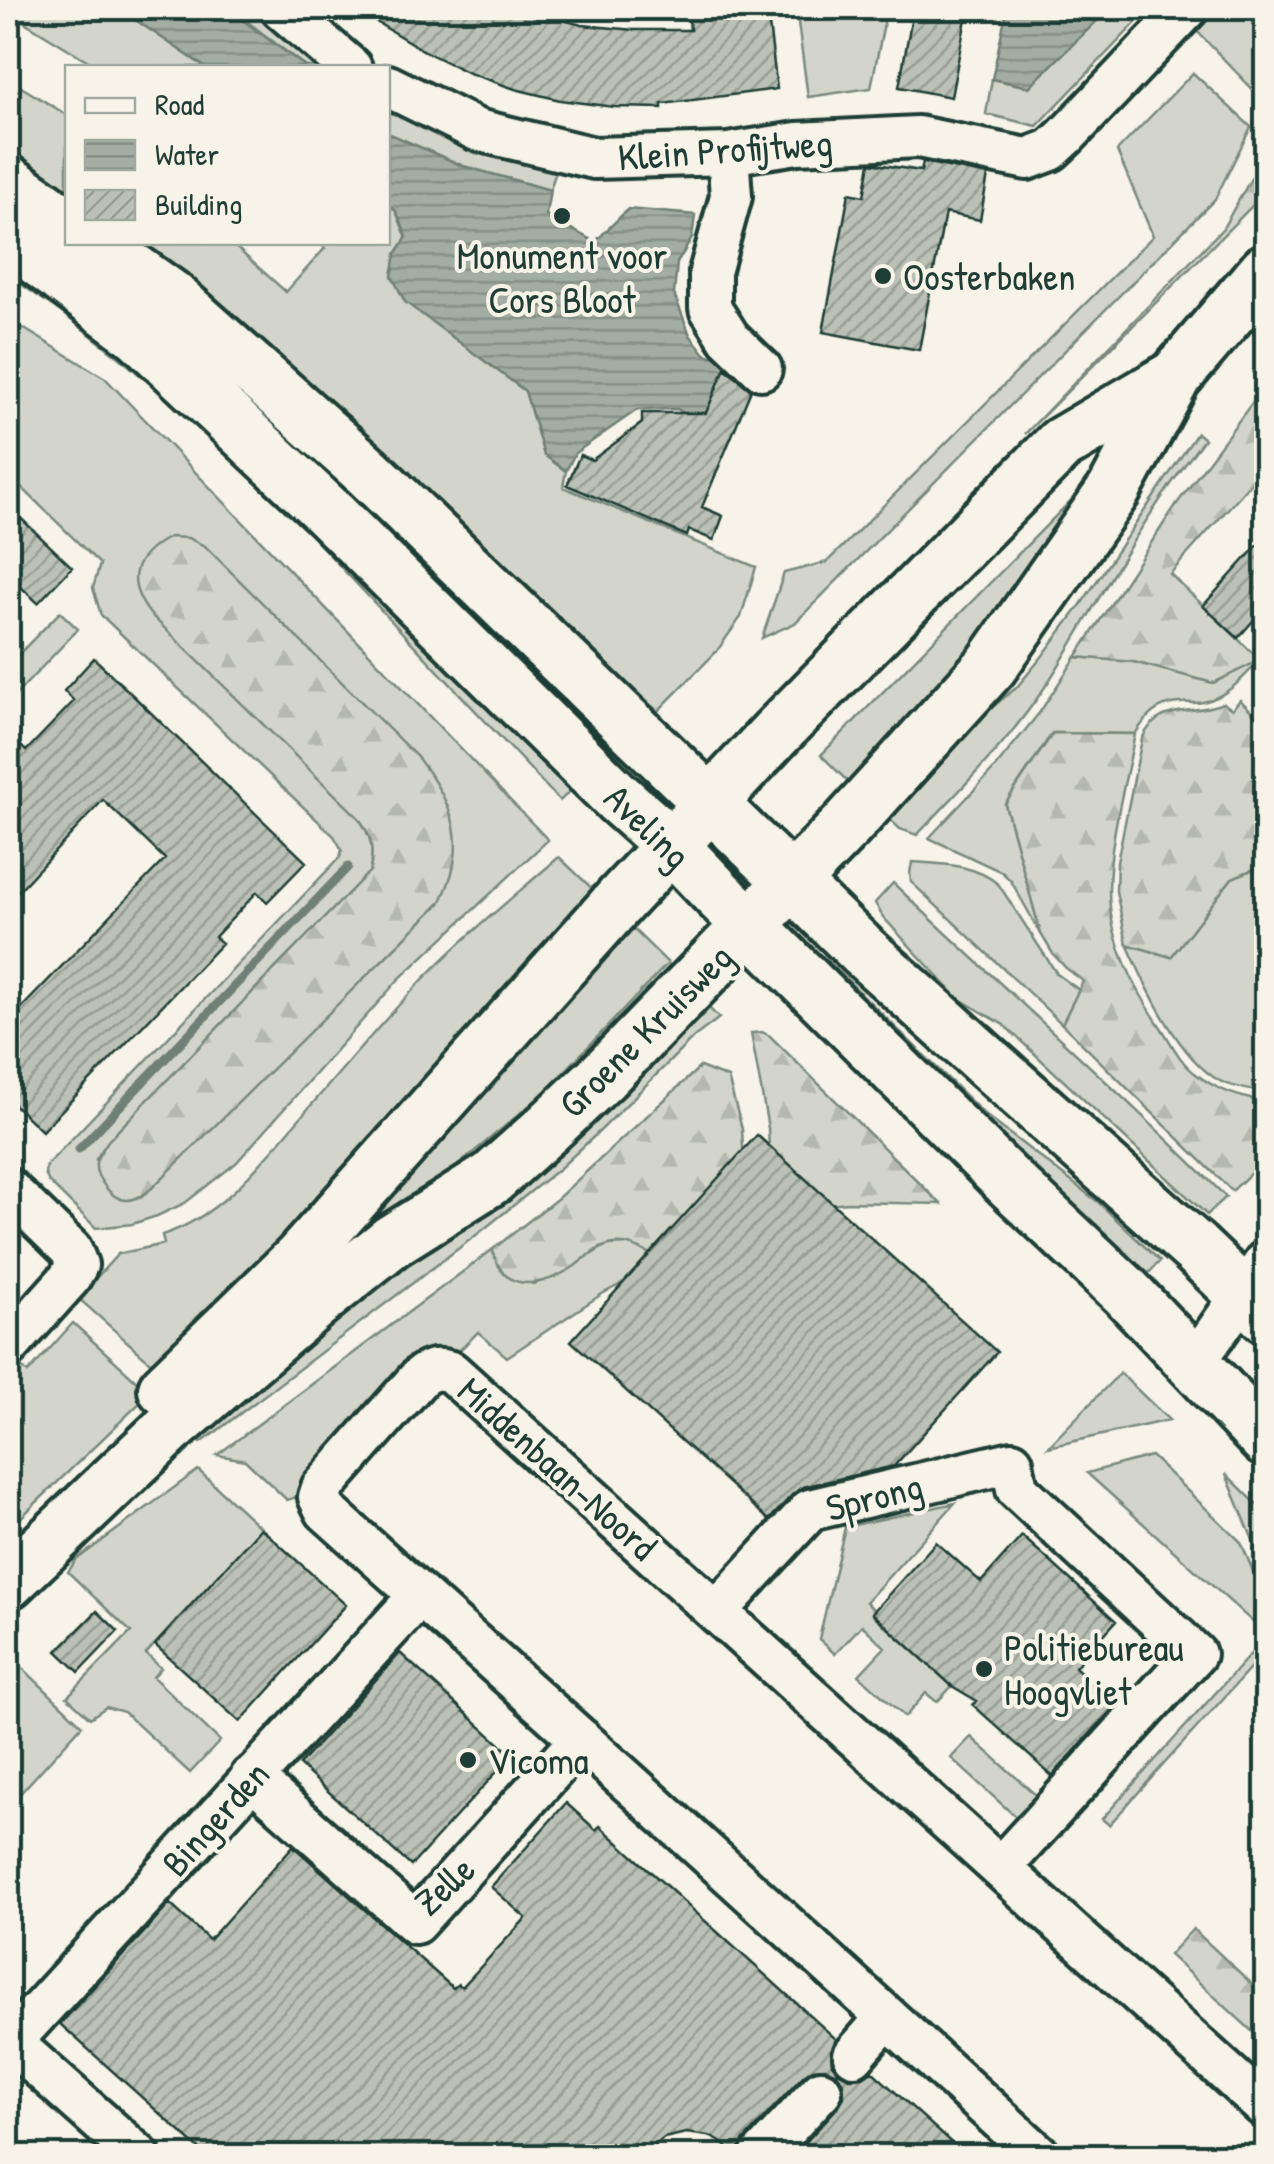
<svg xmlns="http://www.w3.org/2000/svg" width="1274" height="2164" font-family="'Patrick Hand',sans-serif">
<defs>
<pattern id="forest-firs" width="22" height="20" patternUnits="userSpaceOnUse" patternTransform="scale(2.5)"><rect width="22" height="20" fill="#d3d5ca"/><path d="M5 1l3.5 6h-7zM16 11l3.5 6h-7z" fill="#b5b8ae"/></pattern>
<pattern id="water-rules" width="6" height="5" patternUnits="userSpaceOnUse" patternTransform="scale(2.5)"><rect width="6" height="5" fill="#a4ada3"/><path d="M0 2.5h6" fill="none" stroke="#858e86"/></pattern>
<pattern id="building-hatch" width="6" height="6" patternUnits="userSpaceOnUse" patternTransform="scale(2.5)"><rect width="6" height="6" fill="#bbc1b6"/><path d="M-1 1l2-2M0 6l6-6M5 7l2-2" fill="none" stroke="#979e95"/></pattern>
</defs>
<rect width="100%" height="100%" fill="#f7f3e8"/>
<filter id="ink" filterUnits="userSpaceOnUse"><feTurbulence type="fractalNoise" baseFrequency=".01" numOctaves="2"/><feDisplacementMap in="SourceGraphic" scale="20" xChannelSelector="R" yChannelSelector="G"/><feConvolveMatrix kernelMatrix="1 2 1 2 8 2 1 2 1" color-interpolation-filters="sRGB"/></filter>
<g filter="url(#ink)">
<path fill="#d3d5ca" stroke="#79897f" stroke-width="2.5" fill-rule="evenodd" d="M8,8H118L205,67H98L8,12Z
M230,8H260L332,67H306Z
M545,8H668L670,19L580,17Z
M796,8H887L871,88L808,97Z
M1110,8H1150L1037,126L986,114L992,79L1029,87Z
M1212,8H1266V99L1263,100L1193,27Z
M1193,73L1251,127L1215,199L795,623L762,638L784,573L827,562L1153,236L1117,151Z
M8,79L67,115V189L8,150Z
M388,105L557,168L550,190L463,166L391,136L388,133Z
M388,204L396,211L407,238L396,254L405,301L525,391L544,455L566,471L563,487L756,567L741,617L717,651L658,711L646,701L633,711L267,365L264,343L145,243H231L286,292L325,248L320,243L388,242Z
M8,258L83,311L576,785L560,801L277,499L220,444L119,357L61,312L8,275Z
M8,319L105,378L548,840L399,979L236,1163L185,1203L157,1216L132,1224L96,1228L49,1182L45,1174L46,1166L340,857L342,850L334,836L101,615L93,588L100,564L8,474ZM358,817L440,903L141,1197L96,1159L108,1141L370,871C374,848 372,836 358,817Z
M1197,433L1204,439C1176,476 1150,513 1126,553C1099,596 1075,641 1047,684C1010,740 963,787 917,835L900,829L886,816L971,724L1016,688L1041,658L1080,606Z
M1094,477L1041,571L857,791L821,755Z
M60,612L78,629L8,703V665Z
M1076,657L1134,662L1213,683L1260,660C1243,678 1228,696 1203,702C1195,704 1187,702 1179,703C1156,705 1147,716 1135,734L1052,733L1005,804L1041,934L1011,881L1002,872L929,838L993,770L1040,712Z
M559,857L600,896L167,1377L78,1298L118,1254L164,1244L162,1235C222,1216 261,1163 300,1118C337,1076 373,1032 412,991C457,942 510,900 559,857Z
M912,862C942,864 976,864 999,885L1057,974L1079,990L1062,1024L911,882L910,873Z
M1266,864V1093C1252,1090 1234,1088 1220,1081C1179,1059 1145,985 1127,944L1171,957L1232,878Z
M893,883C1003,988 1118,1089 1226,1197L1207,1215L1004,1025L958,998L883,917L875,903Z
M624,920L668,963L542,1095L396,1217L236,1335Z
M823,956L985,1115L1098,1202L1160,1261L1146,1276L1086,1217L974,1126L813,966Z
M701,1000L719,1018L694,1037L602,1129L560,1168L479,1233L201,1443L187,1429Z
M626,1244L641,1248L654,1256L634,1277L602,1294L507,1357L478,1332L454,1356C441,1348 434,1348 421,1354L300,1496L287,1500L245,1460L217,1455L492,1250L501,1270L533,1284L554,1277L607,1245Z
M73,1323L150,1393L8,1530V1362L11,1358L28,1373Z
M1120,1373L1169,1420L1048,1447Z
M1151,1456L1241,1542L1266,1603V1634L1087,1473Z
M198,1470L261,1528L146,1654L161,1668L153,1677L220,1741L190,1773L124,1712L106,1707L90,1718L67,1697L131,1632L68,1572L76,1560Z
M1226,1474L1266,1513V1572Z
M955,1503L866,1602L874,1610L872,1614L952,1686L937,1702L926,1693L905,1717L859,1675L885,1647L862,1625L835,1654L819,1639L845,1527Z
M1266,1637V1651L1109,1825L1102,1819Z
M8,1654L82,1725L8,1807Z
M971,1737L1038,1797L1018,1819L951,1758Z"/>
<path fill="url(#forest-firs)" stroke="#79897f" stroke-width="2.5" d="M1266,152V192L1025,434L1223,228Z
M1266,384V466L1170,574L1260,660L1213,683L1134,662L1076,657L1176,505Z
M169,537L188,538L205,546L417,757C455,805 470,845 440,903L152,1188C134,1203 119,1206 104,1185C99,1178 95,1172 96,1163C97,1155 104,1148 108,1141L370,871C374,848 372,836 358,817L150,614C124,580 133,557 169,537Z
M1240,700L1266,725V864L1232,878L1171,957L1127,944L1116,891L1117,862L1142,739C1159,702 1191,716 1223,703L1232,709Z
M1053,733L1135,734C1125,785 1109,839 1109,892C1110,944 1136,991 1164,1032C1173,1047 1182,1064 1196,1074C1217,1091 1241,1097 1266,1103V1147L1251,1173L1232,1191L1062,1024L1083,981L1066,968L1053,954L1041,934L1005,804Z
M762,1032L770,1036L941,1204L847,1202L803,1207L770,1172L768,1128L751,1033Z
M700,1067L728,1078L742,1129L744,1165L654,1256C639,1248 626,1241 609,1245C596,1248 585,1258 575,1266C557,1278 528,1291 508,1277C499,1271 496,1259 492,1250L558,1198Z
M1193,1929L1266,1997V2044L1169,1955Z"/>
<path fill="url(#water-rules)" stroke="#6f8077" stroke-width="2.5" d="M118,8H226L306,67H205Z
M1007,8H1110L1029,87L992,79Z
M388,133L463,166L550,190L546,215L595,242L628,209L695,215L692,238L677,263L674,294L690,335L705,354L728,361L702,423L677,409L637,410L575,453L566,471L544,455L525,391L405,302L392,276L396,254L407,237L396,211L388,204Z"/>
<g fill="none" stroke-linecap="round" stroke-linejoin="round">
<path stroke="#6f8077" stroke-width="9" d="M79,1149L348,867"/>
</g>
<path fill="url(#building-hatch)" stroke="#1f3d34" stroke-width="2.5" d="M353,8H517L582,25L634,30H690L688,8H767L777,89L662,104V108L614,107L560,100L515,89L469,73L426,52Z
M923,8H968L951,97L899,87L912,16L921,18Z
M923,162L988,175L980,220L945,213L919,350L823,332L849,193L864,196L870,163L921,171Z
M725,368L751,390L702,507L723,516L714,540L689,530L687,536L567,485L580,455L592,460L642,423V413H706Z
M8,506L72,567L38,603L8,575Z
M1266,536V606L1238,638L1203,606Z
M94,658L306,862L267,902L257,892L215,937L222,943L42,1131L8,1099V1022L165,859L103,800L8,902V758L20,745L26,751L74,701L64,691Z
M757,1135L997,1352L894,1466L803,1487L793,1494L769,1520L571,1341Z
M261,1528L346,1605L240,1722L155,1645Z
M1022,1536L1116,1621L1075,1667L1116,1705L1052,1776L973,1705L977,1701L952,1686L872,1613L936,1542L981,1582Z
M97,1611L118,1631L79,1672L57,1651Z
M400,1653L512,1755L411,1866L299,1765Z
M566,1803L596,1830L600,1826L836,2039L831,2051L832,2064L838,2072L850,2078L863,2077L872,2071L966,2156H870L857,2145L846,2156H793L838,2107L844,2097L843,2083L836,2073L825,2068L813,2069L804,2075L744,2140L738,2150V2156L719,2141L709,2136L686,2133L664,2138L642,2156H207L60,2024L170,1904L209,1940L293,1846L453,1988L458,1984L462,1987L526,1918L491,1887Z"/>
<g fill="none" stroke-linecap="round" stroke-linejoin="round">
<g stroke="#1f3d34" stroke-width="48">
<path id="minor" d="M281,8L351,68
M388,86L477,130L594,158L728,154L797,143L918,137L1027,159L1051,150L1066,136L1188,8
M728,154L731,196L710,272V308L729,338L761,369
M8,1189L71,1250L77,1265L69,1279L8,1347
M1194,1364L1266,1261
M717,1611L810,1510L1012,1462L1017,1489L1195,1654L1001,1867
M251,1777L415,1923L581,1739
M854,2055L887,2017
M139,2156L11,2042L420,1595
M761,2156L821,2091
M1040,2156L634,1787L326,1511L319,1497L322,1488L421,1376C432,1369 438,1368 451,1372L1266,2108"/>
</g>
<g stroke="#1f3d34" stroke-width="60">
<path id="major" d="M8,182L68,224
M8,237L139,334L325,509L618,798L672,846L717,893L1011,1184L1125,1291L1266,1440
M94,242L170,296L368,472L864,952L1195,1248L1266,1316
M165,1389L299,1259L621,899L776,733L1061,444L1173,378
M8,1582L170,1428L315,1303L392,1241L492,1178L548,1128L603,1076L847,825L991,666L1114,490L1174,378L1266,270"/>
</g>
<use href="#minor" stroke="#f7f3e8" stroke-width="40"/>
<use href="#major" stroke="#f7f3e8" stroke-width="52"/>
</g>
</g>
<g fill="#1f3d34" stroke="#f7f3e8" stroke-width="4">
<circle cx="562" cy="216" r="10"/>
<circle cx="883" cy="276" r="10"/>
<circle cx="984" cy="1669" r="10"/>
<circle cx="468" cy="1760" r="10"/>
</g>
<g text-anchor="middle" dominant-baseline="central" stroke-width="8" stroke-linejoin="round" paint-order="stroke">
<g font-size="38" fill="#1f3d34" stroke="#f7f3e8">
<text transform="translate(725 149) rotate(-4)">Klein Profijtweg</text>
<text transform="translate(648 826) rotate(44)">Aveling</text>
<text transform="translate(645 1030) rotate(-45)">Groene Kruisweg</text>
<text transform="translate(558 1468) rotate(42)">Middenbaan-Noord</text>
<text transform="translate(874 1496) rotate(-14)">Sprong</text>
<text transform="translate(215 1818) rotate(-48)">Bingerden</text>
<text transform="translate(444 1885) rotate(-43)">Zelle</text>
</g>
<g font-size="38" fill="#1f3d34" stroke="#f7f3e8" text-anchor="start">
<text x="562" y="255" text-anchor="middle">Monument voor<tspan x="562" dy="44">Cors Bloot</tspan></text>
<text x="903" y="276">Oosterbaken</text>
<text x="1004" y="1647">Politiebureau<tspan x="1004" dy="44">Hoogvliet</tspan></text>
<text x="488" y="1760">Vicoma</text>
</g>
</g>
<rect width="1274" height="2164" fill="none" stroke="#f7f3e8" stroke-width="40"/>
<rect x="20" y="20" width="1234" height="2124" fill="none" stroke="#1f3d34" stroke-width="4" filter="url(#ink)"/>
<rect x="65" y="65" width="325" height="180" fill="#f7f3e8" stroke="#a1aaa0" stroke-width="2.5"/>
<rect x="85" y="98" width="50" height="15" fill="#f7f3e8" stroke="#a1aaa0" stroke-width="2.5"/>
<text x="155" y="115" font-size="30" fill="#1f3d34">Road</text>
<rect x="85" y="140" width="50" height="30" fill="url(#water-rules)" stroke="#a1aaa0" stroke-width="2.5"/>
<text x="155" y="165" font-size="30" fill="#1f3d34">Water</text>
<rect x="85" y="190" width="50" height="30" fill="url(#building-hatch)" stroke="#a1aaa0" stroke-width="2.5"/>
<text x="155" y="215" font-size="30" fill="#1f3d34">Building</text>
</svg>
